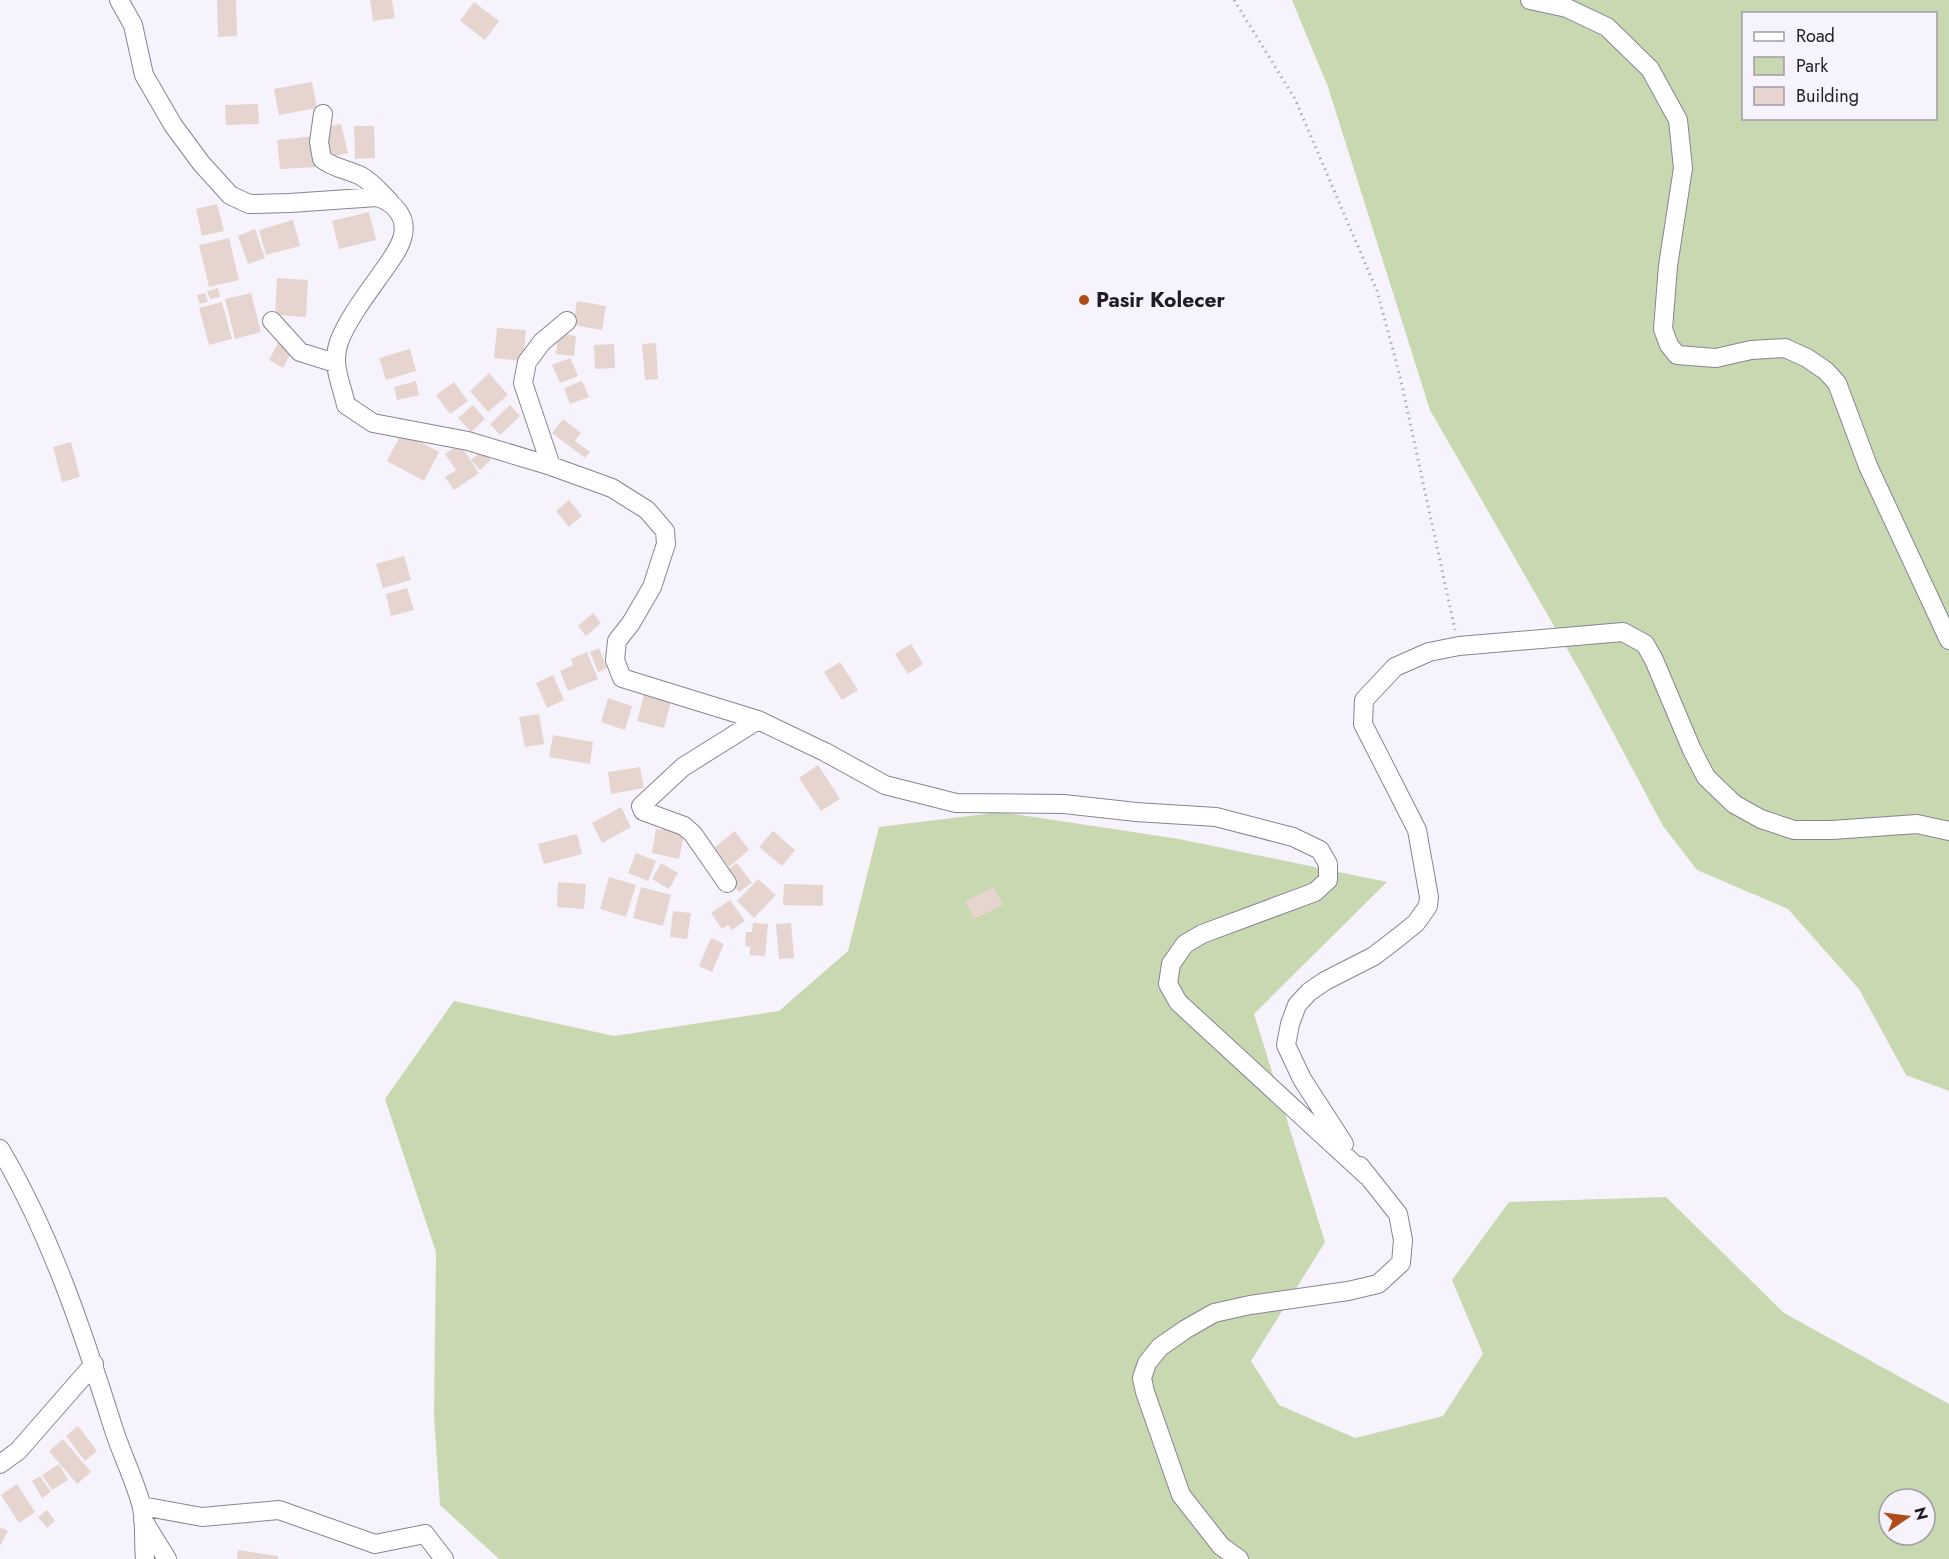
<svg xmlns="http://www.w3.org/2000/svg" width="1949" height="1559" font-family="Jost,sans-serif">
<rect width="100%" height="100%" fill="#f6f3fd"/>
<path fill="#c8d8b0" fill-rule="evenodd" d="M1292,0H1949V1091L1906,1075L1859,989L1788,909L1697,870L1663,826L1585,680L1430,410L1328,87ZM1744,14H1936V118H1744Z
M1001,812L1179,839L1387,882L1254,1014L1325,1242L1251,1361L1279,1405L1355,1438L1443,1416L1483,1354L1452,1280L1509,1202L1666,1197L1784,1313L1949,1404V1559H499L440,1505L434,1416L436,1252L385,1099L454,1001L614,1036L779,1011L848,951L879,827ZM1889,1499H1925V1535H1889Z"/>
<path fill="#e6d5ce" d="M217,0H236L237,36L218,37Z
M370,0H392L395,18L373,21Z
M474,2L499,21L485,40L460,21Z
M312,82L317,108L279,115L274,89Z
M258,104L259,124L226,125L225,105Z
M341,124L348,153L328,157L322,128Z
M354,126H374L375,158L355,159Z
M315,136L317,167L280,169L277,140Z
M217,204L224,231L202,236L196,209Z
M369,212L376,240L339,249L332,221Z
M293,220L300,246L266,255L259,230Z
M255,229L265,258L248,264L238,236Z
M229,238L239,280L209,287L199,245Z
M277,278L308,280L306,317L275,315Z
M218,288L220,297L210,299L207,291Z
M205,293L208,302L200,304L197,295Z
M251,293L261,332L235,339L225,299Z
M577,301L606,306L602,330L573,325Z
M222,302L232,339L209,345L199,308Z
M497,328L526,330L523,361L494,358Z
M558,333L576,336L574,356L556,354Z
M279,341L293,349L283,368L269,360Z
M656,343L658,379L645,380L642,344Z
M614,344L615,368L595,369L594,345Z
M410,349L416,371L386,380L379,358Z
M570,358L578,376L560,383L552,365Z
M489,373L508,395L488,412L470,391Z
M416,381L419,395L397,400L394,387Z
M582,381L589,397L570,404L564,388Z
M454,382L468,401L450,414L436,395Z
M473,405L485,419L471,432L458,418Z
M510,405L520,416L500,435L490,424Z
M563,419L581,433L575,441L590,452L585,458L552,433Z
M402,432L439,452L424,481L387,461Z
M71,442L80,477L62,482L53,447Z
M460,444L479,473L454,490L445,477L456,470L445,454Z
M483,450L491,460L480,470L471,460Z
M569,500L582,516L569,527L556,511Z
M404,556L411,580L383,588L376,564Z
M407,588L414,610L391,616L386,594Z
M593,613L601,623L586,636L578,626Z
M911,644L923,664L908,674L895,654Z
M599,648L607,668L598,672L590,652Z
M587,652L598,679L568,691L560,671L573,665L571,659Z
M840,662L858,690L842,700L824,672Z
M553,675L564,700L547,708L536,683Z
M644,694L671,701L664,728L637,721Z
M608,698L632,706L625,730L601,722Z
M539,714L544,744L525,747L519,717Z
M553,735L593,742L590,764L549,757Z
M818,765L840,799L821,811L799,778Z
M640,767L644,788L611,794L608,772Z
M621,807L631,827L602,843L592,823Z
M663,826L685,830L679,859L652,853L656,829L662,830Z
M735,831L749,850L729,867L714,848Z
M773,831L795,850L782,866L759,847Z
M577,834L582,854L544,864L538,844Z
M636,853L656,861L648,881L628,873Z
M661,863L678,873L669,889L652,879Z
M737,863L752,883L739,892L724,872Z
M609,877L636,885L626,917L600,909Z
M758,879L776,895L754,918L737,901Z
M558,882L586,884L584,909L557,907Z
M784,884L823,885V906L783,905Z
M641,887L671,895L663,926L633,918Z
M994,887L1003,905L974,919L965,901Z
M730,900L745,921L732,930L728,925L722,929L711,913Z
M673,911L691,913L687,939L670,937Z
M753,923L768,924L765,956L750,955V947L745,946L746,932H752Z
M791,923L794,958L779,959L776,924Z
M711,938L724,944L712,972L699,966Z
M78,1426L97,1451L85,1461L66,1436Z
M63,1439L91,1472L77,1484L49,1451Z
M59,1464L68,1480L52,1490L42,1475Z
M40,1476L51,1492L42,1498L32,1481Z
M17,1484L35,1512L19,1523L1,1495Z
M47,1510L55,1521L47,1528L38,1517Z
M0,1527L8,1531L0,1546Z
M238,1550L278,1556V1559H237Z"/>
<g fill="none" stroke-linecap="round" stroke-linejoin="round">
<g stroke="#888492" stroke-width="20">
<path id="minor" d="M119,0L133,25L144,75L173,125L201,163L230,195L249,204L290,203L377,197C394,202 407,217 403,235C401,246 394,255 388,264C373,286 348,317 339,342C331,365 341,382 346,405L373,423L468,441L551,466L612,488L647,510L665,531L666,544L652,587L631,623L617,641L615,660L622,678L758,720L825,752L885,785L956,803L1064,804L1136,812L1216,817L1293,837L1320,850L1328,864V880L1315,892L1202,934L1185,944L1171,964L1168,984L1178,1002L1367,1176
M1530,0L1567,8L1607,27L1650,69L1678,120L1683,168L1668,266L1663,329L1669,345L1677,355L1716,358L1751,350L1785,348L1807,358L1826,371L1837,383L1868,466L1949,640
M323,114L319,142L322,159C333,168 349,170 361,176C372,182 381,193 390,202
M272,321L300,352L335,363
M551,466L523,383L527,362L542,342L567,321
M727,883L693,834L684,826L643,811L641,806L683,767L758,720
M1344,1144L1302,1079L1286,1045L1290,1024L1297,1005L1309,992L1325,981L1374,956L1400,936L1416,923L1428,906L1429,897L1417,830L1363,724L1364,700L1395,667L1429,652L1459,646L1623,632L1645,644L1654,660L1692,750L1706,777L1734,804L1761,819L1794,830H1832L1917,824L1949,831
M0,1149C51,1235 83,1332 113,1427C121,1453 134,1478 141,1504C146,1521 143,1542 145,1559
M0,1464L18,1451L94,1364
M142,1506L202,1517L279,1510L375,1544L425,1534L444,1559
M143,1520L167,1559
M1239,1559L1221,1546L1181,1495L1145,1392L1142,1378L1147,1363L1160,1347L1186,1329L1214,1313L1250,1305L1348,1291L1378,1284L1401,1263L1403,1240L1398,1214L1360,1166"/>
</g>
<path stroke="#aba9b1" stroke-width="3" stroke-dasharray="1.5 4.5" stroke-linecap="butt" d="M1234,0L1295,99L1377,291L1400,376L1455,630"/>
<use href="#minor" stroke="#fff" stroke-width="18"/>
</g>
<circle fill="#af4a19" stroke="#f6f3fd" stroke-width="2" cx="1084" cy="300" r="6"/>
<g text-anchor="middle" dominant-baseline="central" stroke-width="4.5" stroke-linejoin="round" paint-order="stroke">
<g font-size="21" font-weight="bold" fill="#1f1d23" stroke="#f6f3fd" text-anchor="start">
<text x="1096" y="300">Pasir Kolecer</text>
</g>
</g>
<rect x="1742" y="12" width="195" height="108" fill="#f6f3fd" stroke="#a09da6" stroke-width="1.5"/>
<rect x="1754" y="32" width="30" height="9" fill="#ffffff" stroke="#a09da6" stroke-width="1.5"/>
<text x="1796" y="42" font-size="18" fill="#1f1d23">Road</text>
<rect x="1754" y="57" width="30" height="18" fill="#c8d8b0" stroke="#a09da6" stroke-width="1.5"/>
<text x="1796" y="72" font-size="18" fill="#1f1d23">Park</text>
<rect x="1754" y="87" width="30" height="18" fill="#e6d5ce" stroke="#a09da6" stroke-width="1.5"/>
<text x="1796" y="102" font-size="18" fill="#1f1d23">Building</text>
<g transform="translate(1907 1517) rotate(76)"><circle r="28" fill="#f6f3fd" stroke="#a09da6" stroke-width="1.5"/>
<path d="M0-4.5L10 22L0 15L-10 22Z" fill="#af4a19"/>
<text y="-9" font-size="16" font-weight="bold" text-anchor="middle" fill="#1f1d23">N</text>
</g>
</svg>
